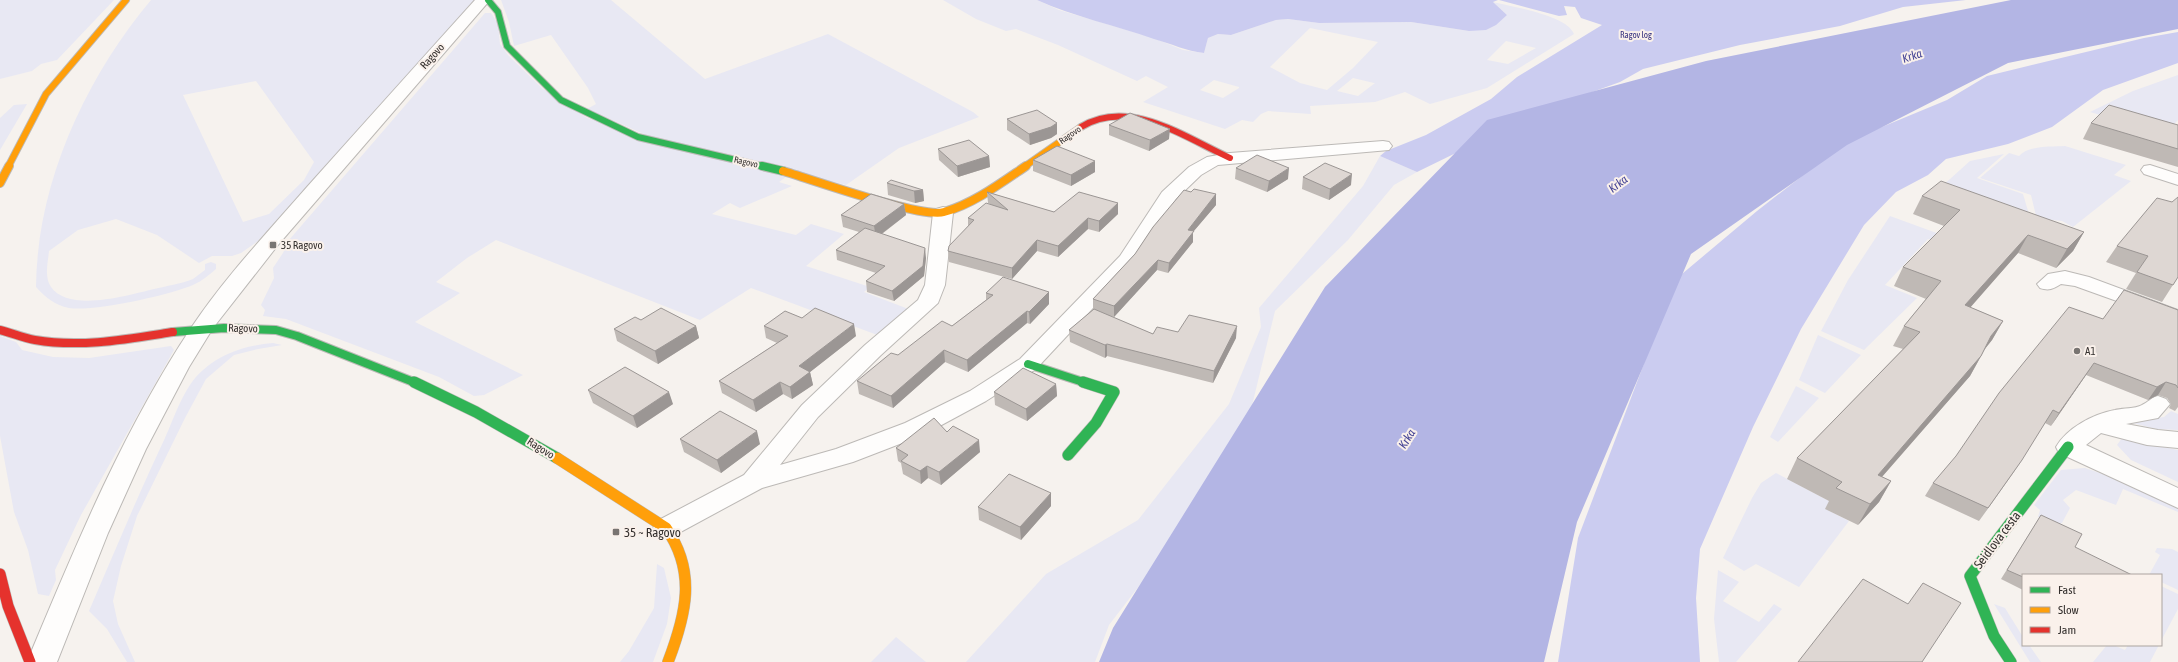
<svg xmlns="http://www.w3.org/2000/svg" width="2178" height="662" font-family="'Asap Condensed',sans-serif">
<rect width="100%" height="100%" fill="#f6f2ee"/>
<path fill="#e8e8f3" fill-rule="evenodd" d="M0,0H114L57,60L41,64L32,71L0,79Z
M151,0H476L258,241L241,253L232,256H212L199,263L157,235L116,219L78,230L49,251C48,262 44,277 51,287C69,313 129,295 154,289C166,286 181,284 193,279C197,276 201,273 205,270V264L211,262L216,264V269C209,275 202,281 193,285C170,295 93,312 69,308C55,305 46,298 36,287C37,183 85,79 151,0ZM256,81L314,162L304,180L269,214L243,222L183,95Z
M501,0H611L705,79L828,34L973,112L979,117L899,148L846,185L646,135L587,109L596,104L588,88L551,35L514,46L509,22Z
M943,0H1037L1059,10L1154,38L1183,50L1204,53L1208,38L1218,34L1231,35L1276,20L1288,19L1319,23L1411,22L1469,31L1507,15L1493,2C1512,7 1567,15 1574,34L1487,88L1430,104L1405,92L1375,102L1310,106L1311,114L1268,111L1261,114L1253,122L1242,120L1225,129L1143,102L1168,87L1146,76L1137,81L1058,45L1016,29L1006,31L976,19ZM1310,28L1378,42L1353,68L1327,90L1300,83L1270,67ZM1506,41L1536,48L1508,64L1487,60ZM1353,78L1374,83H1375L1358,96L1337,91ZM1214,80L1239,87V88L1223,98L1200,90Z
M485,13H491L498,24L500,44L508,55L543,89L587,118L786,177L779,182L792,186L740,208L730,203L712,214L796,235L811,224L844,234L806,266L870,287L864,292L911,310L880,336L751,288L700,320L496,240L467,258L436,282L460,293L415,322L523,375L484,395L474,396L439,377L286,319L263,316L265,310L261,305L274,278L273,268L283,253L289,240Z
M2178,75V120L2165,134L2090,112L2133,91Z
M27,104L0,150V118L14,105Z
M2065,146L2126,165L2114,175L2131,181L2073,227L2062,221L2044,219L2038,224L2031,195L1980,178L2009,153L2019,156C2029,145 2051,147 2065,146Z
M2004,154L1977,178L2023,194L2031,221L1940,188L1970,161Z
M1380,156L1417,172L1394,185L1348,240L1275,311L1248,422L1203,503L1109,625L1095,662H966L1046,574L1138,520L1229,404L1261,327L1259,308L1363,186Z
M1890,216L1964,243L1959,249L1928,239L1885,285L1917,298L1864,350L1821,331L1848,280Z
M1818,335L1861,355L1825,393L1799,380Z
M0,336L16,342L22,350L53,357L89,358L171,346L174,350L81,515L55,570L56,580L49,596L38,594L28,550L14,512L0,436Z
M273,343L282,345L258,349L234,355L206,379L185,418L137,516L121,566L113,601L118,624L135,662H127L107,629L89,611C114,553 138,495 165,438C175,416 184,386 203,370C222,353 248,345 273,343Z
M1796,386L1819,398L1778,442L1770,437Z
M2171,411L2178,414V430L2156,429L2133,423V421L2164,417Z
M2122,438L2178,450V482L2131,460L2117,445Z
M2085,468C2117,478 2148,494 2178,509V512L2123,489L2116,505L2076,490L2063,500L2070,508L2062,523L2056,526L2038,517L2040,510L2034,505L2061,470Z
M1776,473L1831,502L1826,509L1849,521L1799,587L1756,564L1744,571L1723,558L1752,498L1761,483Z
M2157,548L2172,549L2178,552V590L2161,582V575H2149L2160,555L2155,552Z
M657,564L664,568L671,598L667,624L653,662H620L629,651L654,608Z
M1718,570L1739,582L1723,601L1759,622L1774,604L1782,609L1736,662H1719L1714,619Z
M2161,586L2178,594V609L2161,641Z
M1994,604L2005,608L2023,637V645H2029L2041,662H2030Z
M896,637L926,662H871Z
M2107,645H2113L2125,650L2128,645H2159L2150,662H2093Z"/>
<path fill="#cbccf0" d="M1037,0H1498L1493,2L1507,15L1496,25L1486,30L1469,31L1411,22L1319,23L1288,19L1276,20L1231,35L1218,34L1208,38L1204,53C1186,51 1172,44 1154,39C1115,25 1074,17 1037,0Z
M1499,0H1966L1903,7L1840,26L1740,45L1643,69L1620,82L1548,108L1417,172L1380,156L1386,151L1426,135L1491,99L1517,77L1602,25L1581,18L1575,7L1564,6L1567,15L1559,16Z
M2178,32V63L2103,90L2052,127L2008,144L1946,159L1928,175L1896,192L1864,225L1801,329L1753,427L1700,549L1696,598L1700,662H1558L1578,538L1676,279L1757,211L1838,148L1865,134L1947,100L1987,76L2144,38Z"/>
<path fill="#b3b5e4" d="M2011,0H2178V29L2008,63L1847,145L1691,254L1577,522L1544,662H1099L1113,628L1325,287L1487,120L1706,61Z"/>
<g fill="none" stroke-linecap="round" stroke-linejoin="round">
<g stroke="#bcb9b6" stroke-width="2">
<path id="street" d="M475,0H490L278,245L213,328L189,367L146,449L108,533L57,662H27C75,547 122,432 191,328C225,277 267,233 307,187C363,124 419,62 475,0Z
M1383,141L1389,142L1392,146L1389,150L1218,165L1201,175L1176,199L1134,264L1036,369L986,401L923,435L853,462L762,488L675,535L666,538L657,535L653,528L657,521L744,475L802,405L865,345L918,300L925,285L933,213L936,209L943,207L950,209L953,213L945,285L938,303L881,355L818,417L780,465L836,449L905,423L970,391L1020,359L1120,256L1162,192L1189,167L1207,157L1230,153Z
M2150,165L2178,174V185L2144,174L2141,170L2144,166Z
M2065,271L2089,277L2178,310V323L2075,286L2061,284C2053,289 2049,291 2040,288L2037,284L2048,274Z
M2158,396L2166,399L2170,404L2158,418L2126,424L2158,430L2178,432V448L2147,445L2101,433L2086,445L2178,488V508L2059,453L2056,447C2067,428 2093,414 2115,410C2123,408 2135,409 2142,405C2149,402 2150,398 2158,396Z"/>
</g>
<g stroke="#bcb9b6" stroke-width="8">
<path id="fast-far2" d="M488,0L498,12L507,46L561,100L638,137L766,167"/>
</g>
<g stroke="#bcb9b6" stroke-width="10">
<path id="fast-far1" d="M762,166L783,171
M173,332L224,328L276,330L297,336L416,383
M1028,364L1086,383"/>
</g>
<g stroke="#bcb9b6" stroke-width="12">
<path id="fast" d="M414,382L476,412L557,458
M1068,455L1096,423L1114,392L1083,382
M2011,662L1994,636L1970,576L2068,447"/>
</g>
<g stroke="#bcb9b6" stroke-width="8">
<path id="slow-far2" d="M8,167L46,94L126,0
M1024,167L1081,127"/>
</g>
<g stroke="#bcb9b6" stroke-width="10">
<path id="slow-far1" d="M783,171C811,179 922,219 944,212C973,204 1001,183 1026,166
M0,183L9,166"/>
</g>
<g stroke="#bcb9b6" stroke-width="12">
<path id="slow" d="M557,458L666,528C697,572 686,615 668,662"/>
</g>
<g stroke="#bcb9b6" stroke-width="8">
<path id="jam-far2" d="M1081,127C1129,97 1186,138 1230,158"/>
</g>
<g stroke="#bcb9b6" stroke-width="10">
<path id="jam-far1" d="M0,330C12,333 23,338 35,340C81,348 128,339 173,332"/>
</g>
<g stroke="#bcb9b6" stroke-width="12">
<path id="jam" d="M0,574L8,606L30,662"/>
</g>
<use href="#street" fill="#fefdfc" fill-rule="evenodd"/>
<use href="#fast-far2" stroke="#30b455" stroke-width="6"/>
<use href="#fast-far1" stroke="#30b455" stroke-width="8"/>
<use href="#fast" stroke="#30b455" stroke-width="11"/>
<use href="#slow-far2" stroke="#ff9f0a" stroke-width="6"/>
<use href="#slow-far1" stroke="#ff9f0a" stroke-width="8"/>
<use href="#slow" stroke="#ff9f0a" stroke-width="11"/>
<use href="#jam-far2" stroke="#e5322d" stroke-width="6"/>
<use href="#jam-far1" stroke="#e5322d" stroke-width="8"/>
<use href="#jam" stroke="#e5322d" stroke-width="11"/>
</g>
<path fill="#bfb9b5" d="M1007,119L1057,123V134L1051,138L1030,145L1007,130Z
M2091,123L2178,125V167L2083,139Z
M1109,125L1169,139L1149,151L1109,135Z
M938,149L989,156L990,167L958,177L939,160Z
M1033,160L1095,172L1071,186L1033,171Z
M1236,168L1288,179L1267,192L1235,179Z
M1303,177L1351,185L1329,200L1302,189Z
M887,183L923,190L924,201L915,203L888,195Z
M987,192L1054,212L1118,214L1099,232L1088,229L1058,257L1037,251L1012,279L949,262L948,251L968,226V218L990,204L988,203Z
M1216,194V205L1193,232V242L1168,273L1157,270L1114,317L1109,316L1153,334L1178,332L1236,338L1213,383L1107,356L1105,358L1070,342L1069,330L1093,310V299L1135,254Z
M1922,196L2084,232L2073,251L2056,268L2018,253L1970,307L2003,321L1992,340L1985,349L1970,376L1882,477L1891,481L1879,502L1858,525L1825,509L1829,501L1787,479L1797,458L1903,349L1893,346L1904,326L1926,299L1894,286L1903,267L1944,226L1913,214Z
M2172,202L2178,277L2162,302L2126,289L2136,273L2106,262L2117,246Z
M904,204L906,215L882,234L926,258L924,276L894,301L867,292L866,281L876,273L837,260L836,250L859,232L843,227L841,215Z
M986,293L1049,304L1030,324L1027,323L968,372L945,362L893,408L859,394L857,381L898,355L952,326L986,300Z
M2178,310V407L2175,411L2169,408L2171,404L2167,398L2158,395L2148,400L2086,375L2051,426L2045,423L2013,473L1979,521L1925,496L1933,483L2103,319Z
M802,318L856,336L810,372L813,385L792,399L783,394L756,412L722,393L719,381L777,343L766,338L764,326Z
M641,320L696,326L699,338L658,364L617,341L614,329Z
M1056,384L1057,396L1027,421L995,405L994,392Z
M588,390L673,404L637,428L593,403Z
M947,432L980,452L941,485L928,478L921,484L903,474L901,463L898,461L896,448Z
M680,439L760,444L721,473L684,452Z
M1051,506L1021,540L979,520L978,507Z
M2041,515L2023,575V590L2001,579Z"/>
<path fill="#9b9694" d="M1057,123V134L1051,138L1030,145L1029,134Z
M1170,129L1169,139L1149,151L1150,140Z
M989,156L990,167L958,177L957,166Z
M1095,161V172L1071,186V175Z
M1289,168L1288,179L1267,192L1269,181Z
M1352,174L1351,185L1329,200L1330,189Z
M923,190L924,201L915,203L914,191Z
M1216,194V205L1193,232V242L1168,273L1169,263L1188,230Z
M1118,203V214L1099,232V221Z
M904,204L906,215L876,238L874,226Z
M1088,218V229L1058,257V246Z
M2084,232L2073,251L2056,268L2067,249Z
M2028,235L2018,253L1955,325L1965,305Z
M1037,240V251L1012,279V268Z
M925,248L926,258L924,276L894,301L892,291Z
M1158,260L1157,270L1114,317V306Z
M1049,292V304L1030,324L1029,312Z
M1027,311V323L968,372L967,360Z
M2003,321L1992,340L1979,356L1991,336Z
M854,324L856,336L805,376L810,372L813,385L792,399L790,387L799,366Z
M696,326L699,338L658,364L655,351Z
M1237,326L1236,338L1213,383L1214,371Z
M1107,344V356L1105,358V345Z
M944,350L945,362L893,408L891,396Z
M1981,356L1970,376L1866,495L1878,475Z
M2094,363L2086,375L2051,426L2059,413Z
M780,382L783,394L756,412L753,400Z
M2166,382L2158,395L2148,400L2157,387Z
M1056,384L1057,396L1027,421L1026,409Z
M669,392L673,404L637,428L633,416Z
M757,431L760,444L721,473L717,460Z
M979,440L980,452L941,485L939,472Z
M2022,460L2013,473L1979,521L1988,508Z
M927,466L928,478L921,484L920,471Z
M1891,481L1879,502L1858,525L1870,504Z
M1051,493V506L1021,540L1020,527Z"/>
<path fill="#ded7d3" stroke="#9b9694" d="M2109,105L2178,125V149L2091,123Z
M1037,110L1057,123L1051,127L1029,134L1007,119Z
M1130,113L1170,129L1150,140L1109,125Z
M969,140L989,156L957,166L938,149Z
M1057,146L1095,161L1071,175L1033,160Z
M1257,155L1289,168L1269,181L1236,168Z
M1325,163L1352,174L1330,189L1303,177Z
M891,180L923,190L914,191L887,183Z
M1941,181L2084,232L2067,249L2028,235L1965,305L2003,321L1991,336L1981,356L1878,475L1891,481L1870,504L1836,488L1842,482L1797,458L1920,332L1904,326L1941,281L1903,267L1960,210L1922,196Z
M1194,189L1216,194L1188,230L1194,231L1169,263L1158,260L1114,306L1093,299L1135,254L1153,227L1184,190L1191,192Z
M987,192L1054,212L1079,192L1118,203L1099,221L1088,218L1058,246L1037,240L1012,268L948,251L949,246L974,220L968,218L986,203L1008,210Z
M871,194L904,204L874,226L841,215Z
M2178,197V277L2173,285L2137,272L2148,256L2117,246L2157,198L2172,202Z
M865,228L925,248L923,266L892,291L866,281L885,266L836,250Z
M1003,277L1049,292L1029,312L1027,311L967,360L944,350L891,396L857,381L891,353L898,355L942,321L952,326L993,295L986,293Z
M2124,290L2178,310V388L2176,385L2166,382L2157,387L2094,363L2059,413L2053,410L2022,460L1988,508L1933,483L1956,456L1999,393L2069,307L2103,319Z
M661,308L696,326L655,351L614,329L635,317L641,320Z
M815,308L854,324L799,366L810,372L790,387L780,382L753,400L719,381L788,336L764,326L785,311L802,318Z
M1094,309L1153,334L1157,327L1178,332L1189,315L1237,326L1214,371L1107,344L1105,345L1069,330Z
M625,367L669,392L633,416L588,390Z
M1023,368L1056,384L1026,409L994,392Z
M720,411L757,431L717,460L680,439Z
M934,418L947,432L953,426L979,440L939,472L927,466L920,471L901,461L908,455L896,448Z
M1009,474L1051,493L1020,527L978,507Z
M2041,515L2082,534L2075,547L2132,575H2023V577L2007,570Z
M1863,579L1908,604L1923,583L1961,603L1922,662H1798Z"/>
<g fill="#787471" stroke="#faf1eb" stroke-width="1.5">
<rect x="269" y="241" width="8" height="8" rx="2"/>
<circle cx="2077" cy="351" r="4"/>
<rect x="612" y="528" width="8" height="8" rx="2"/>
</g>
<g text-anchor="middle" dominant-baseline="central" stroke-width="4" stroke-linejoin="round" paint-order="stroke">
<g font-size="9" fill="#34307e" stroke="#faf1eb">
<text x="1636" y="35">Ragov log</text>
</g>
<g font-size="9" fill="#34302e" stroke="#faf1eb">
<text transform="translate(1070 135) rotate(-35)">Ragovo</text>
<text transform="translate(746 162) rotate(13)">Ragovo</text>
</g>
<g font-size="11" fill="#34302e" stroke="#faf1eb">
<text transform="translate(432 56) rotate(-48)">Ragovo</text>
<text transform="translate(243 328) rotate(2)">Ragovo</text>
<text transform="translate(541 448) rotate(32)">Ragovo</text>
</g>
<g font-size="11" fill="#34302e" stroke="#faf1eb" text-anchor="start">
<text x="281" y="245">35 Ragovo</text>
<text x="2085" y="351">A1</text>
</g>
<g font-size="12" font-style="italic" fill="#454495" stroke="#faf1eb">
<text transform="translate(1912 56) rotate(-18)">Krka</text>
<text transform="translate(1618 184) rotate(-37)">Krka</text>
<text transform="translate(1407 439) rotate(-58)">Krka</text>
</g>
<g font-size="13" fill="#34302e" stroke="#faf1eb" text-anchor="start">
<text x="624" y="532">35 ~ Ragovo</text>
</g>
<g font-size="13" fill="#34302e" stroke="#faf1eb">
<text transform="translate(1997 540) rotate(-53)">Seidlova cesta</text>
</g>
</g>
<rect x="2022" y="574" width="140" height="72" fill="#faf1eb" stroke="#aba49f"/>
<rect x="2030" y="587" width="20" height="6" fill="#30b455" stroke="#aba49f"/>
<text x="2058" y="594" font-size="12" fill="#34302e">Fast</text>
<rect x="2030" y="607" width="20" height="6" fill="#ff9f0a" stroke="#aba49f"/>
<text x="2058" y="614" font-size="12" fill="#34302e">Slow</text>
<rect x="2030" y="627" width="20" height="6" fill="#e5322d" stroke="#aba49f"/>
<text x="2058" y="634" font-size="12" fill="#34302e">Jam</text>
</svg>
